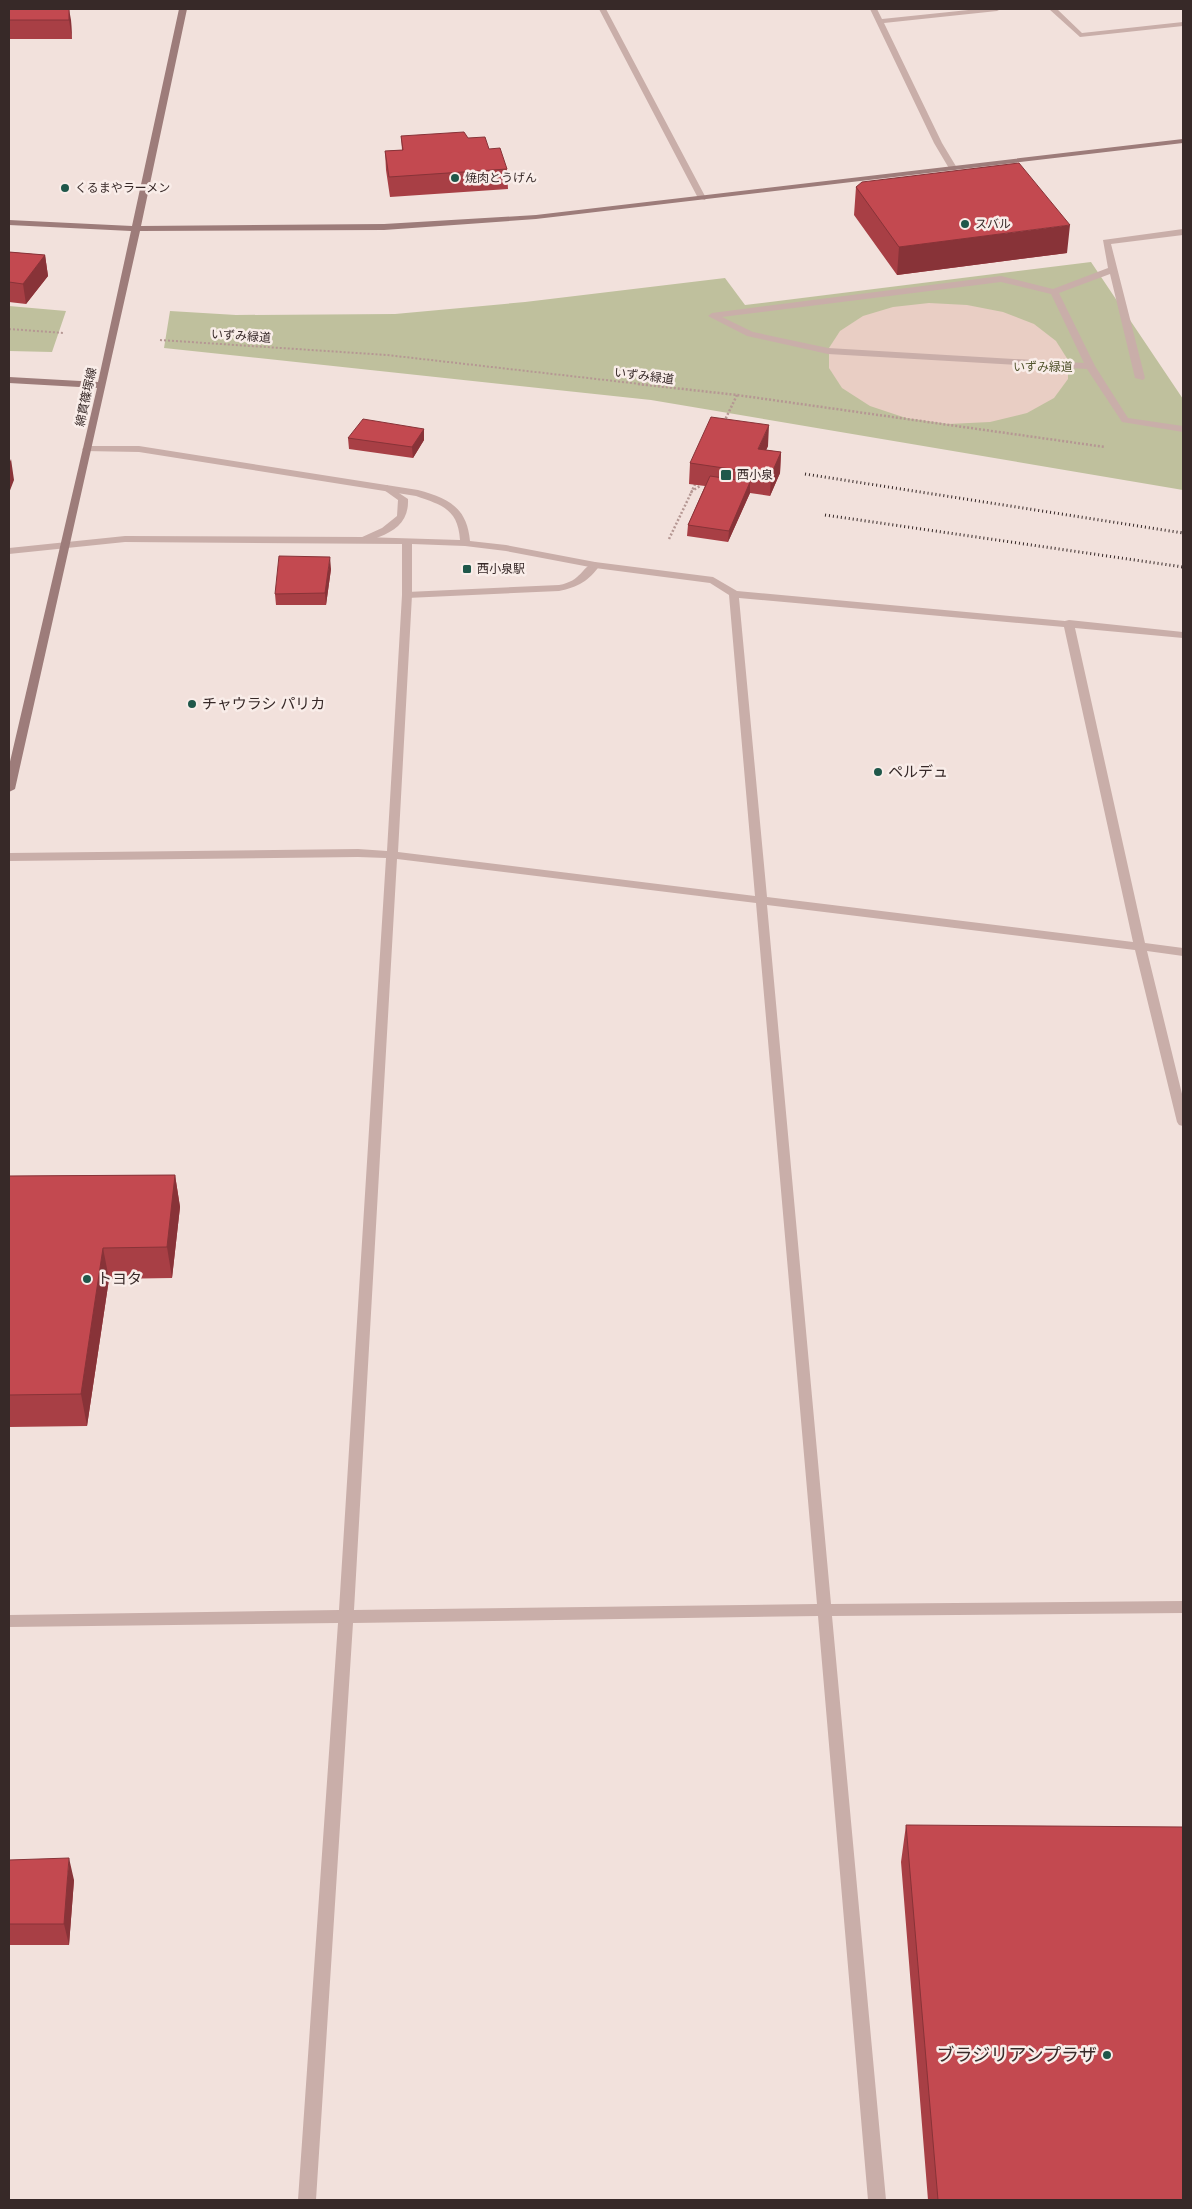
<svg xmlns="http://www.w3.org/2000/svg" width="1192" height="2209" font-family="Rubik,'Noto Sans JP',sans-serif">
<rect width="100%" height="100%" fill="#f2e1dc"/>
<path fill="#bfc09d" d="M1091,262L1183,399V490L651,400L164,348L170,311L236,315L395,314L525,302L725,278L745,305Z
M9,306L66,311L52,352L9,351Z"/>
<path fill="#e9cec4" d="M929,303L967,305L1003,312L1034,324L1056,341L1068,360V379L1054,398L1027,413L990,422L948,424L906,418L870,406L842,388L829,368V348L840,331L863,316L893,307Z"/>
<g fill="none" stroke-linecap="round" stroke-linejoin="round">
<path stroke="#b59793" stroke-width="2" stroke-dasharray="2 2" stroke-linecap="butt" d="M9,329L64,333
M160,340L387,355L649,385"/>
<path stroke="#b59793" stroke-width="2.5" stroke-dasharray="2 2" stroke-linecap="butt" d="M638,384L737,395L1105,447
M724,422L737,395
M691,493L696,482
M669,539L692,491L700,486"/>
<path fill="#c9aea9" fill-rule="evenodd" d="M387,485L408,499C409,520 397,530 379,537C372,540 366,543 360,542V538L382,528L397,516L398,500L384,490L382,488Z
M595,562L600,565C589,581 578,587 559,591L407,598L402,595L407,592L559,585C582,581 581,567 595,562Z"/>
<path fill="#c9aea9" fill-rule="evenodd" d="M599,9H606L706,198L705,200L698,198Z
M870,9H877L882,19L978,9H1001L997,11L884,23L942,143L957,168L956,170H950L934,143Z
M1049,9H1057L1082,33L1183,22V26L1080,37Z
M1183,229V235L1111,244L1145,378L1143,380L1135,378L1110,274L1059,293L1095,366L1128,418L1183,426V432L1122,422L1087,369L828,354L747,336L708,316L712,313L1001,276L1053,289L1108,268L1103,240ZM1001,282L1051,294L1084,363L828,348L753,332L722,317Z
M87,446H139L418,490C448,498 467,507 470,541L506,545L595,562L713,577L737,591L1065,621L1069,620L1183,632V638L1075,628L1145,943L1183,948V956L1147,951L1183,1098V1126L1179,1125L1177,1122L1135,950L767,905L831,1604L1183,1601V1613L832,1616L886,2200H868L818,1616L353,1623L316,2200H298L338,1623L9,1627V1615L339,1610L386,858L358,857L9,861V853L358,849L387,851L402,595V544L125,542L9,554V548L125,536L363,537L460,540C458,509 442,505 416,496L139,452L84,451L82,449ZM412,544L465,546L506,551L595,568L710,583L729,595L755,896L398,852L412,595ZM739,598L1064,627L1133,942L767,897ZM397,859L756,903L817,1604L354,1610Z"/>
<path fill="#9d7c7a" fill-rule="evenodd" d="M179,9H187L141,226L384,224L536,215L1183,139V143L536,219L384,230L140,231L15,789L9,792V766L97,388L9,383V377L98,382L131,231L9,225V220L132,226Z"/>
<path stroke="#372928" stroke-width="3" stroke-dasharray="1 3" stroke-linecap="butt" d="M805,474L1183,533
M825,515L1183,567"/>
</g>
<path fill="#a83f45" d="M9,9L71,20L72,39H9Z
M401,136L468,138L489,149L507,169L508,189L390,197L386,170L385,151L402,150Z
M856,187L1067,253L897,275L854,215Z
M9,252L45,255L48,276L26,304L9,302Z
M424,429V440L413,458L349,449L348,438Z
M768,446L766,450L781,452L780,473L770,496L750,493L728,542L687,536L688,525L705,486L689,484L690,463Z
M331,569L326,605H276L275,594Z
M175,1175L180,1207L172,1278L109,1279L87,1426L9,1427V1176Z
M906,1825L1183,2200H928L901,1862Z
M9,1860L74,1880L69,1945H9Z"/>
<path fill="#883338" d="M69,9L71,20L72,39L69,20Z
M1070,225L1067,253L897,275L899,247Z
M45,255L48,276L26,304L23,284Z
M769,425L768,446L757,470L758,449Z
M424,429V440L413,458L412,447Z
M781,452L780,473L770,496L771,475Z
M11,459L14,480L9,493V464Z
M750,482V493L728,542L729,531Z
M330,557L331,569L326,605L325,593Z
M175,1175L180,1207L172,1278L167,1247Z
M103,1248L109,1279L87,1426L81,1394Z
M69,1858L74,1880L69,1945L64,1924Z"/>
<path fill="#c34950" stroke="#883338" d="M9,9H69V20H9Z
M464,132L468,138L485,137L489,149L500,148L507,169L389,177L385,151L403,150L401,136Z
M1019,163L1070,225L899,247L856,187L862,182Z
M9,252L45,255L23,284L9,282Z
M711,417L769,425L758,449L781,452L771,475L690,463Z
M363,419L424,429L412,447L348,438Z
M710,476L750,482L729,531L688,525Z
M279,556L330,557L325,593L275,594Z
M175,1175L167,1247L103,1248L81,1394L9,1395V1176Z
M906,1825L1183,1827V2200H938Z
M69,1858L64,1924H9V1860Z"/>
<g fill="#1f574a" stroke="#f9ede9" stroke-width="2">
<circle cx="455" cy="178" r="5"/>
<circle cx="65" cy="188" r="5"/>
<circle cx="965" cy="224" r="5"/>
<rect x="720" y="469" width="12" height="12" rx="2.5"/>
<rect x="462" y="564" width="10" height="10" rx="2.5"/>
<circle cx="192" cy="704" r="5"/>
<circle cx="878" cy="772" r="5"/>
<circle cx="87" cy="1279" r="5"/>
<circle cx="1107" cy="2055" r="5"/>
</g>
<g text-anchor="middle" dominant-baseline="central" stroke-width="5" stroke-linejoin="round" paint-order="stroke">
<g font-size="12" fill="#372928" stroke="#f9ede9" text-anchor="start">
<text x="465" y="178">焼肉とうげん</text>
<text x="75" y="188">くるまやラーメン</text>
<text x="975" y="224">スバル</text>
<text x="737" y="475">西小泉</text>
<text x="477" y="569">西小泉駅</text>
</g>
<g font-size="12" fill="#372928" stroke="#f9ede9">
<text transform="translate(241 336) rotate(4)">いずみ緑道</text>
<text transform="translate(644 376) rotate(7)">いずみ緑道</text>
<text transform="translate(86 397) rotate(-78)">綿貫篠塚線</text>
</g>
<g font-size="12" fill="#51542d" stroke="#f9ede9">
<text x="1043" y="367">いずみ緑道</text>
</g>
<g font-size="15" fill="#372928" stroke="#f9ede9" text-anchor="start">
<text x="202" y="704">チャウラシ パリカ</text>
<text x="888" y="772">ペルデュ</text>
<text x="97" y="1279">トヨタ</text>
</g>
<g font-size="18" fill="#372928" stroke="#f9ede9" text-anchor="end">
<text x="1097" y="2055">ブラジリアンプラザ</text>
</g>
</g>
<rect width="1192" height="2209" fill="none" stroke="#372928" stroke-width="20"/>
</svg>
